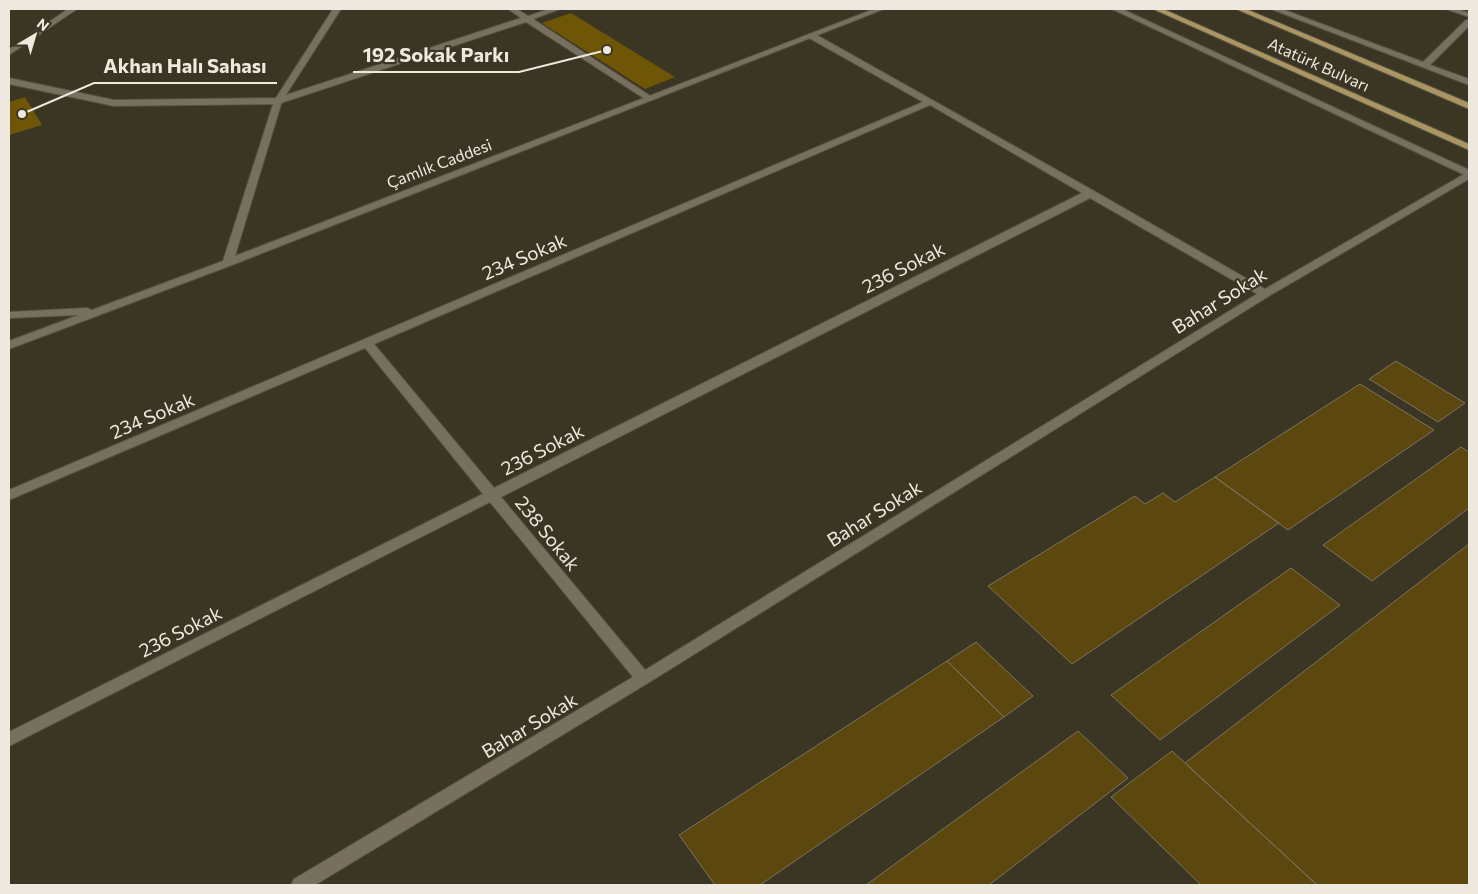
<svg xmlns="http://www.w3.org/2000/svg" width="1478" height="894" font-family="Commissioner,sans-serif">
<rect width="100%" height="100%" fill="#3b3524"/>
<path fill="#6f5606" d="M571,13L675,77L645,89L542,23Z
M25,97L42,125L9,135V102Z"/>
<path fill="#5c480f" stroke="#7b7461" d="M1396,361L1465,403L1438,422L1369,379Z
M1360,384L1434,430L1288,530L1215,477Z
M1461,447L1469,452V508L1372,581L1323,545Z
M1215,477L1279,523L1072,664L988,586L1135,496L1145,504L1163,493L1175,502Z
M1469,544V885H1317L1185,763Z
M1291,568L1340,605L1160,740L1111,695Z
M976,642L1033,696L1004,717L947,661Z
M947,661L1004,717L760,885H715L679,835Z
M1078,731L1128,778L989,885H866Z
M1172,751L1185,763L1317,885H1201L1111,797Z"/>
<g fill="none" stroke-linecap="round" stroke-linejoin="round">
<g stroke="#575143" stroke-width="2">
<path id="street" d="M68,9H77L9,55V49Z
M508,9H517L528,16L549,9H560L533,19L655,99L648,101L526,22L278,104L114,106L9,84V78L114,100L277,98L521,18Z
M1271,9H1282L1423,62L1466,20H1469V26L1430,65L1469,79V85Z
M1446,9H1457L1469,13V17Z
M809,34H815L1094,191L1265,289L1466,173L1469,172V179L1269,296L648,683L315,885H291L294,879L633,677L490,502L9,746V732L483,494L365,348L9,500V490L923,102L809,38ZM930,105L1082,193L494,488L374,344ZM1090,198L1257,294L645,670L501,497Z"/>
</g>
<g stroke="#575143" stroke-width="2">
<path id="secondary" d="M333,9H341L282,101L235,256L874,9H884L232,265L9,349V341L79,315L9,318V312L87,308L92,310L223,261L274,101Z
M1112,9H1122L1469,170V177Z"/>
</g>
<g stroke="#575143" stroke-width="2">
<path id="primary" d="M1153,9H1163L1469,144V150Z
M1236,9H1246L1469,103V109Z"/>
</g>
<use href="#street" fill="#77705e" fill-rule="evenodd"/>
<use href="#secondary" fill="#77705e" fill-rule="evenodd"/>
<use href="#primary" fill="#ab9662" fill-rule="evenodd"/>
</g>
<g text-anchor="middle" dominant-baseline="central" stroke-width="4.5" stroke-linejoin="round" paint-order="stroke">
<g font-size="16" fill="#ede9de" stroke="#3b3524">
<text transform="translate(1319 64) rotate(24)">Atatürk Bulvarı</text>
<text transform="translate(439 163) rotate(-21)">Çamlık Caddesi</text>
</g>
<g font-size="19" fill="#ede9de" stroke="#3b3524">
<text transform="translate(524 256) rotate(-23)">234 Sokak</text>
<text transform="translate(903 267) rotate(-27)">236 Sokak</text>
<text transform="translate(1219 300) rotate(-32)">Bahar Sokak</text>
<text transform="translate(152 415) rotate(-23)">234 Sokak</text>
<text transform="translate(542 449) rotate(-27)">236 Sokak</text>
<text transform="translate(874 513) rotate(-32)">Bahar Sokak</text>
<text transform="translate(548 533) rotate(51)">238 Sokak</text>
<text transform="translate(180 631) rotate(-27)">236 Sokak</text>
<text transform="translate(529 725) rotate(-31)">Bahar Sokak</text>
</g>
</g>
<path fill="none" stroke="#ede9de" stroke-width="2" d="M607 50L519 72H353M22 114L94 83H277"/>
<g fill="#ede9de" stroke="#3b3524" stroke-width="2">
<circle cx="607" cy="50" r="5"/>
<circle cx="22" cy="114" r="5"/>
</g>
<g font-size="20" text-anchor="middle" font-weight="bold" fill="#ede9de" stroke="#3b3524" stroke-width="4.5" stroke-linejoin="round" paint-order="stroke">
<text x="436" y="62">192 Sokak Parkı</text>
<text x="185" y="73">Akhan Halı Sahası</text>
</g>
<rect width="1478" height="894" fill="none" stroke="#ede9de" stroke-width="20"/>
<g transform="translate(35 35) rotate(38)" stroke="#3b3524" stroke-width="4" paint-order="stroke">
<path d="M0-4L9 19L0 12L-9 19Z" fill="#ede9de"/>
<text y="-8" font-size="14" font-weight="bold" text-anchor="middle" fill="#ede9de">N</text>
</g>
</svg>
